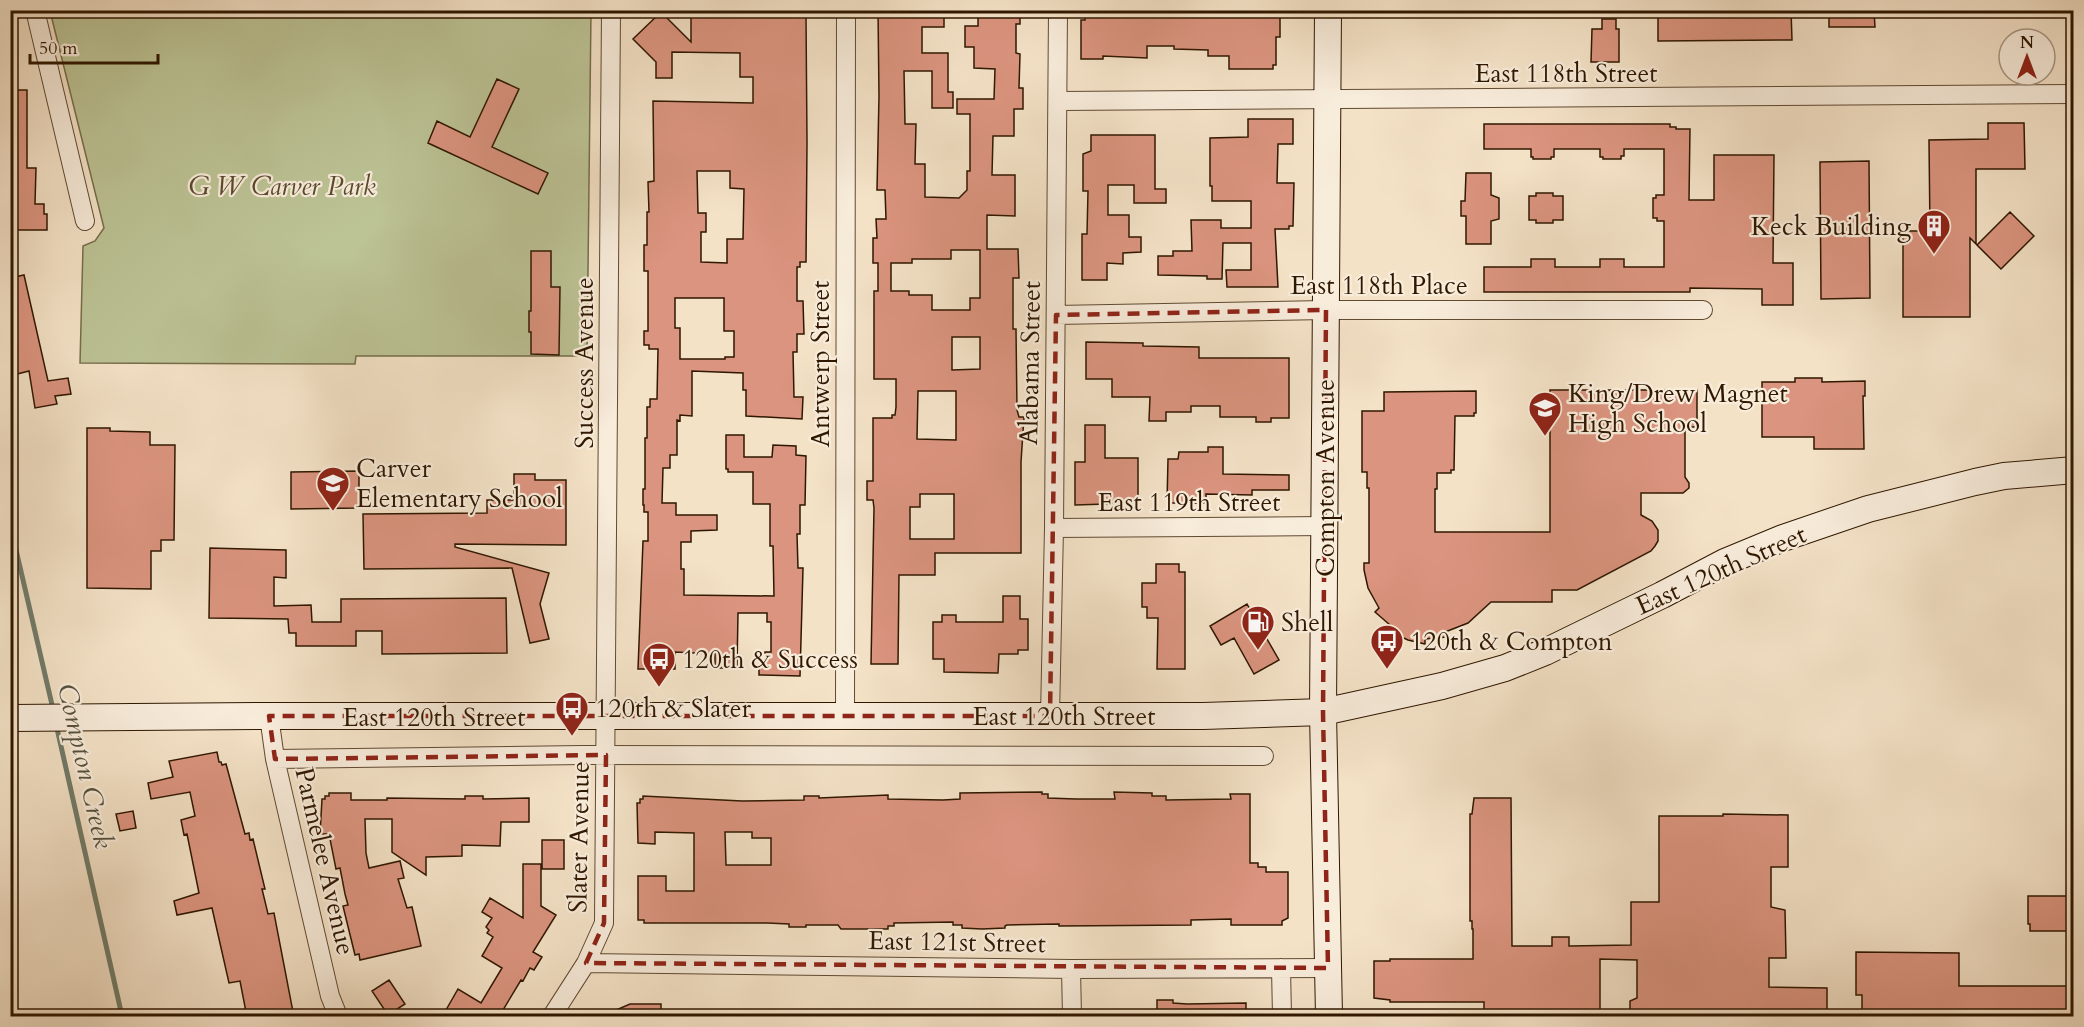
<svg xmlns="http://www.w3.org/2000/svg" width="2084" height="1027" font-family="Cardo,serif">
<rect width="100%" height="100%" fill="#f4e2c7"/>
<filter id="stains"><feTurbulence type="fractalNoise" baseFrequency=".00333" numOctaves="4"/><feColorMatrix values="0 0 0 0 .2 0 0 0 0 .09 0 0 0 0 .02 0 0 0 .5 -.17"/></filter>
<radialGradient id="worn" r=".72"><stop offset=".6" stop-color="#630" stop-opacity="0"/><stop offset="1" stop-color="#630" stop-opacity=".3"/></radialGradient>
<path fill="#bcc395" stroke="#766d4a" stroke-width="1.5" d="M50,11H591L587,356H356L355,364L80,363L83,246L95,241L104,228Z"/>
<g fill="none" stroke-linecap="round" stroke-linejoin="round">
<path stroke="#717c6a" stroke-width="5" d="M10,524L53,709
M56,724L122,1016"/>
</g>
<path fill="#db947f" stroke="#2f1700" stroke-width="1.5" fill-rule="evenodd" d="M766,10H804L806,16L807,142L806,262H800V267H797V301H803L804,334H797V352H793L794,397H803L802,419L746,416V390H743V373L692,371V416L680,415V421L677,420V455H670V468H663L662,503H676V515H717V530L691,531V542H681V569H684V595L774,596L773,546H770V504H753V472H728V469H726V435H744V457H772L773,445L796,446V455L806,456L805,505H800V534H797L798,568H803L800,676L759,675V665L765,661V652H771V622H767V613H738L737,668H715V654L675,652V669H638L643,541H648V512H644V505H643V489H645V438H647V407H650V399H657L658,349H649V345H644V331H648V271H644V245H647V212H649L648,182L654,181L653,101L753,103V77H740V53L672,52V78H656V62L633,39L661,12L691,42V15L739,16V12ZM697,171H730V188L744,189L743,239H727V263L701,262V232H706V213H698ZM675,298H724V331H734V357H725V359H680V328H675Z
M878,10L944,12V27H922V53H948V92H953V108H932V71H904L905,124H916L915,164H925V197L959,198L967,190V171H970V114H957V99H994L995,69L974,68V47H965V26H978V10H1020V24H1016V53L1020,54L1019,88H1023V109H1014V136H993L992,175H1015V216L987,215V249H1018L1019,278H1013V329H1016L1017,410L1019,417H1024L1021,462V553H935V575H899L898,664H871L874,508L873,500H867V481H873V418H892V415H895L896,407V379H874V291H878V263H873V238H877L876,219H886L885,190H877L879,96ZM951,250H980V298H970V310H932V295H909V291H891V263H912V259H951ZM952,337H980V369L952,370ZM918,391H956V440L917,439ZM920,494H954V539H910V507H920Z
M1085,10H1280V37H1276V65H1273V69H1229V56H1208V50L1174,49V46H1147V58L1103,56V59H1081V20H1085Z
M1658,10H1791L1792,40L1658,41Z
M1829,10H1874L1875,27H1829Z
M1602,19H1616V29H1619V62H1591L1592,29H1602Z
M497,79L519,89L492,147L548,173L538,194L428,143L437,121L470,137Z
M10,90H27V168H36L35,204H44V214H47V230H10Z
M1248,119H1293V144H1278L1277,183H1294L1293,226H1289V229H1275L1278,287H1227L1226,270H1251V243H1223L1222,279H1207V276L1158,275V256H1173V251H1192L1191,220H1221V228H1251V201H1212V186H1210V138L1248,137Z
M1988,123H2024L2025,169H1976V244L1970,238V317H1903V231H1930L1929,140L1988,139Z
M1484,124H1670V127H1676V129H1690L1689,200H1714V155H1774L1773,263H1793V305H1762V289L1690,288V292H1484V267H1531V259H1555V267H1600V259H1624V267H1664V221H1657V218H1653V198H1656V195H1664V149H1624V156H1621V159H1603V157H1600V149H1554V157H1551V159H1533V157H1531V149H1484Z
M1091,135H1155V189H1166V203H1134V185H1108V215H1129V237H1141V252L1123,253V264L1107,263V280H1082V234H1087L1088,191H1083V154L1091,151Z
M1869,161L1870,298L1821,299L1820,162Z
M1466,173H1491V195L1499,198V219L1491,221V244H1466V216H1461V201H1465Z
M1536,193H1553V196H1563V220H1553V223H1536V220H1529V196H1536Z
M2010,212L2034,236L2001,269L1977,245Z
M531,251H551V287H560L559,355L531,354V332H529V311H531Z
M24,275L48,381L68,378L71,394L55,396L57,404L35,408L29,371L17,374L12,350H15L10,330V278Z
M1086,342L1143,343V346L1199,347V358H1289V418H1271V422H1256V417H1220V406H1191V412H1166V421H1149L1150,397H1112V379H1086Z
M1795,378H1822V382L1865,381V396H1863L1864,449H1814V437H1762V382H1795Z
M1550,390H1697V427H1685V477L1689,483V488L1683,493H1641V515L1652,521L1658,530V541L1655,546L1651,551L1577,590H1552V602H1491L1468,623L1445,632L1446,637L1425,639V644L1408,640L1386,630L1390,625L1375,612L1379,608L1368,588L1364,570V563H1369V488H1367V472H1362V411H1384V392L1476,391V413H1474V416H1455L1454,470H1451V473H1437V489H1435V532H1550Z
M1085,425H1105V458H1138V503L1075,505V462H1085Z
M87,428H110V431L150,432V445H175L174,540H161V551H151V589L87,588Z
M1208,447H1223V474L1289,475V490H1252V495L1206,494V503H1167L1168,459H1178L1179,452H1208Z
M359,471V508L291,509V472Z
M514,474H535V480H566V545L455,544V547L549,573L540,604L549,639L530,643L512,568L364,569L363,514L487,513V500H514Z
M210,548L286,550V578L274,577V606L311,605L312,622H341V599L506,598L507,653L382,654V631H356V646H296V633H289L288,619L209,618Z
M1156,564H1179V572H1185V669H1157L1158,618H1147V607H1142V583H1156Z
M1003,596H1020V619H1028V650H1018V654H999L998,673L944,672V659H933V622H942V615H956V622H1003Z
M1247,604L1279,660L1254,674L1234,638L1221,645L1210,626Z
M217,752L219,762H221L222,765L226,764L245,834L249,833L250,840L253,839L265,889H262L268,914L274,913L294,1017H247L240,981L229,983L212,908L177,915L174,901L199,893L187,834L184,835L181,820L195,816L190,792L151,799L148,783L173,777L169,761Z
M1042,792V794H1048V798L1076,799H1115L1114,792L1152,793V796H1166V800L1231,799L1230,794H1250V863H1258V867H1266V872H1288V918L1282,921V925H1231V919L1191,920V925L1059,926V924L1007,925L1005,926V928L982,929L962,928V925H953V922L894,923V926H888V929H841L838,925H806V927H789V924L767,923H644V920H638V876H666V891H694V833L655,832V844L638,843L637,803H640V799H643V796L742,801L804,800V796H819V798L888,795V799L943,800L960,799V793ZM725,832H752V838H771V865H726Z
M329,793H351V800H387V798L465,799V796H483V799L529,798V822H501L500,846L462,845V856L426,857V875L392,852V819H365L366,853L369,868L400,861L404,878L398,879L407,908L412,907L421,946L360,960L359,954L355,955L343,906L348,905L345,894L340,868L336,869L329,834H320L322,799H325V796H329Z
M1474,798H1511L1512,946H1552V937H1569V946L1631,945V902H1659V816H1723V814L1788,815V867H1771V907L1785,910L1786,958H1769V987L1827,988V1017H1630V1001L1637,998V960L1600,959V1017H1484V1002H1390V1000L1374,998V961H1390V959H1473V929H1472V921H1470V814H1472Z
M133,811L136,828L120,831L116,814Z
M542,840H564V869H542Z
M523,864H541V906L556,915L533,952L542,957L534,970L530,968L523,981L521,980L500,1015L503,1017H442L458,989L481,1003L502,968L482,956L493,937L487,933L489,930L486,927L492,918L482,912L490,898L523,918Z
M2028,896H2073V931H2030V924H2028Z
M1856,952L1959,953V986H2073V1017H1862V995H1856Z
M389,980L405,1004L388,1015L372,991Z
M1157,1000H1173V1003L1187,1004L1246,1003V1017H1157Z
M630,1004H661V1017H600Z"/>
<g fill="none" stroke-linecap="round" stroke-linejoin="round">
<g stroke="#604a32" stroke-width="20">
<path id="street" d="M35,10L85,221
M1059,101L2074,94
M1056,315L1326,310H1703
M1054,528L1325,526
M269,716L275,759L330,996L338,1016
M1050,716L1054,528L1058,10
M845,717L846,10
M275,759L583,755L1264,756
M586,963L1071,969L1328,968
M1281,968L1282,1016
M1071,969L1072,1016
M552,1016L586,963L604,923L611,10"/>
</g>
<g stroke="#2f1700" stroke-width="28">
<path id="secondary" d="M1328,10L1323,712L1329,1016
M10,718L269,716H1203L1323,712L1442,686L1505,668L1545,652L1662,595L1725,562L1783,538L1868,509L1975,482L2004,476L2074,470"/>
</g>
<use href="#street" stroke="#f8ecdb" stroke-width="18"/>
<use href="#secondary" stroke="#f8ecdb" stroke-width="26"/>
</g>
<path fill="none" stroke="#8f2418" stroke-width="4.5" stroke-dasharray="12 8" stroke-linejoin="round" d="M1326,310L1323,712L1328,968L586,963L604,923L606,755L275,759L269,716H1050L1056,315Z"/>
<defs>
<g id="building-pin" transform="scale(1.725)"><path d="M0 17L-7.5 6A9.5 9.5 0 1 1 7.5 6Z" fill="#8f2418" stroke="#f8ecdb"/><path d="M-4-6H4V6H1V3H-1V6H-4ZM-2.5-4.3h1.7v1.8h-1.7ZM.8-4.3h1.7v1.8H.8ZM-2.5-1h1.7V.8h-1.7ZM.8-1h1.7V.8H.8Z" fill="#fff"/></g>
<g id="school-pin" transform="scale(1.725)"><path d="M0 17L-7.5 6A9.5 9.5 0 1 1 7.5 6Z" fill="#8f2418" stroke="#f8ecdb"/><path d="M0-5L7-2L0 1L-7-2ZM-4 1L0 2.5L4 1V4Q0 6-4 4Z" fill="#fff"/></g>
<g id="fuel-pin" transform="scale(1.725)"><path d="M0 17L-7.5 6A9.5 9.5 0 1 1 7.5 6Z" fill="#8f2418" stroke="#f8ecdb"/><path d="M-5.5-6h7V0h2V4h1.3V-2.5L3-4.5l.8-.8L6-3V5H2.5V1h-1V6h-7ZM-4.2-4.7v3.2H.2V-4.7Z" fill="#fff"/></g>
<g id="bus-pin" transform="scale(1.725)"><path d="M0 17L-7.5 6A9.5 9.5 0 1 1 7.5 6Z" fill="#8f2418" stroke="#f8ecdb"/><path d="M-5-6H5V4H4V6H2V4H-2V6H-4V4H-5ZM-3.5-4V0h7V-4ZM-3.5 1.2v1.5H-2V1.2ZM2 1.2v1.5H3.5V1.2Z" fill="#fff"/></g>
</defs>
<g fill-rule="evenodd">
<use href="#building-pin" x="1934" y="226"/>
<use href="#school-pin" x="1545" y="408"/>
<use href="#school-pin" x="333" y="483"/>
<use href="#fuel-pin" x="1258" y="622"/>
<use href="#bus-pin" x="1387" y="641"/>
<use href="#bus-pin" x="659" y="659"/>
<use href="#bus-pin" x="572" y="708"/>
</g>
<g text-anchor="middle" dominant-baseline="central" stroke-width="4.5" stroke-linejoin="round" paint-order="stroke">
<g font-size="26" fill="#2f1700" stroke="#f8ecdb">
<text x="1566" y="73">East 118th Street</text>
<text x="1379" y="285">East 118th Place</text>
<text transform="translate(584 363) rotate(-90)">Success Avenue</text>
<text transform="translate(1030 363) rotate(-89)">Alabama Street</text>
<text transform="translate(820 364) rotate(-90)">Antwerp Street</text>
<text transform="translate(1325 478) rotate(-90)">Compton Avenue</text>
<text x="1189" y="502">East 119th Street</text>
<text transform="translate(1721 570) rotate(-24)">East 120th Street</text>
<text x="1064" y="716">East 120th Street</text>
<text x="434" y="717">East 120th Street</text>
<text transform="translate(579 837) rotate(-89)">Slater Avenue</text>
<text transform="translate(325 861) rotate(77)">Parmelee Avenue</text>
<text transform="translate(957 942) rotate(1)">East 121st Street</text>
</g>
<g font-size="26" font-style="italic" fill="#594b2d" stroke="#f8ecdb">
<text x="282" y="186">G W Carver Park</text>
</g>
<g font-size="26" fill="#2f1700" stroke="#f8ecdb" text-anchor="start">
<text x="1911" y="226" text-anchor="end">Keck Building</text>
<text x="1568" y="393">King/Drew Magnet<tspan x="1568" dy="30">High School</tspan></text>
<text x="356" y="468">Carver<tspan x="356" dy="30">Elementary School</tspan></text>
<text x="1281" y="622">Shell</text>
<text x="1410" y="641">120th &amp; Compton</text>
<text x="682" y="659">120th &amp; Success</text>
<text x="595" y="708">120th &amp; Slater</text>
</g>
<g font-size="27" font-style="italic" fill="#56523e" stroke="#f8ecdb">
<text transform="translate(85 766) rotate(77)">Compton Creek</text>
</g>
</g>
<rect width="2084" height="1027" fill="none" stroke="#f4e2c7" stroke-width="36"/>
<rect x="12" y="12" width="2060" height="1003" fill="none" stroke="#2f1700" stroke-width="3"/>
<rect x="18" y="18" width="2048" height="991" fill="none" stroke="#2f1700" stroke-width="1.5"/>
<g transform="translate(2027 57)"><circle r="28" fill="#f8ecdb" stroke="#a89783" stroke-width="1.5"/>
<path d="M0-4.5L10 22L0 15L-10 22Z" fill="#8f2418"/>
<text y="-9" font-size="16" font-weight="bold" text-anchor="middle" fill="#2f1700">N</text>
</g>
<path d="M30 54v9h128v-9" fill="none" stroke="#2f1700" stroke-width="3"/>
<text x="39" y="54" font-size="18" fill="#2f1700" stroke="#f8ecdb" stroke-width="4.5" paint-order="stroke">50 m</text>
<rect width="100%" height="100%" filter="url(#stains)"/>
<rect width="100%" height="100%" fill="url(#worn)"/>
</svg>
